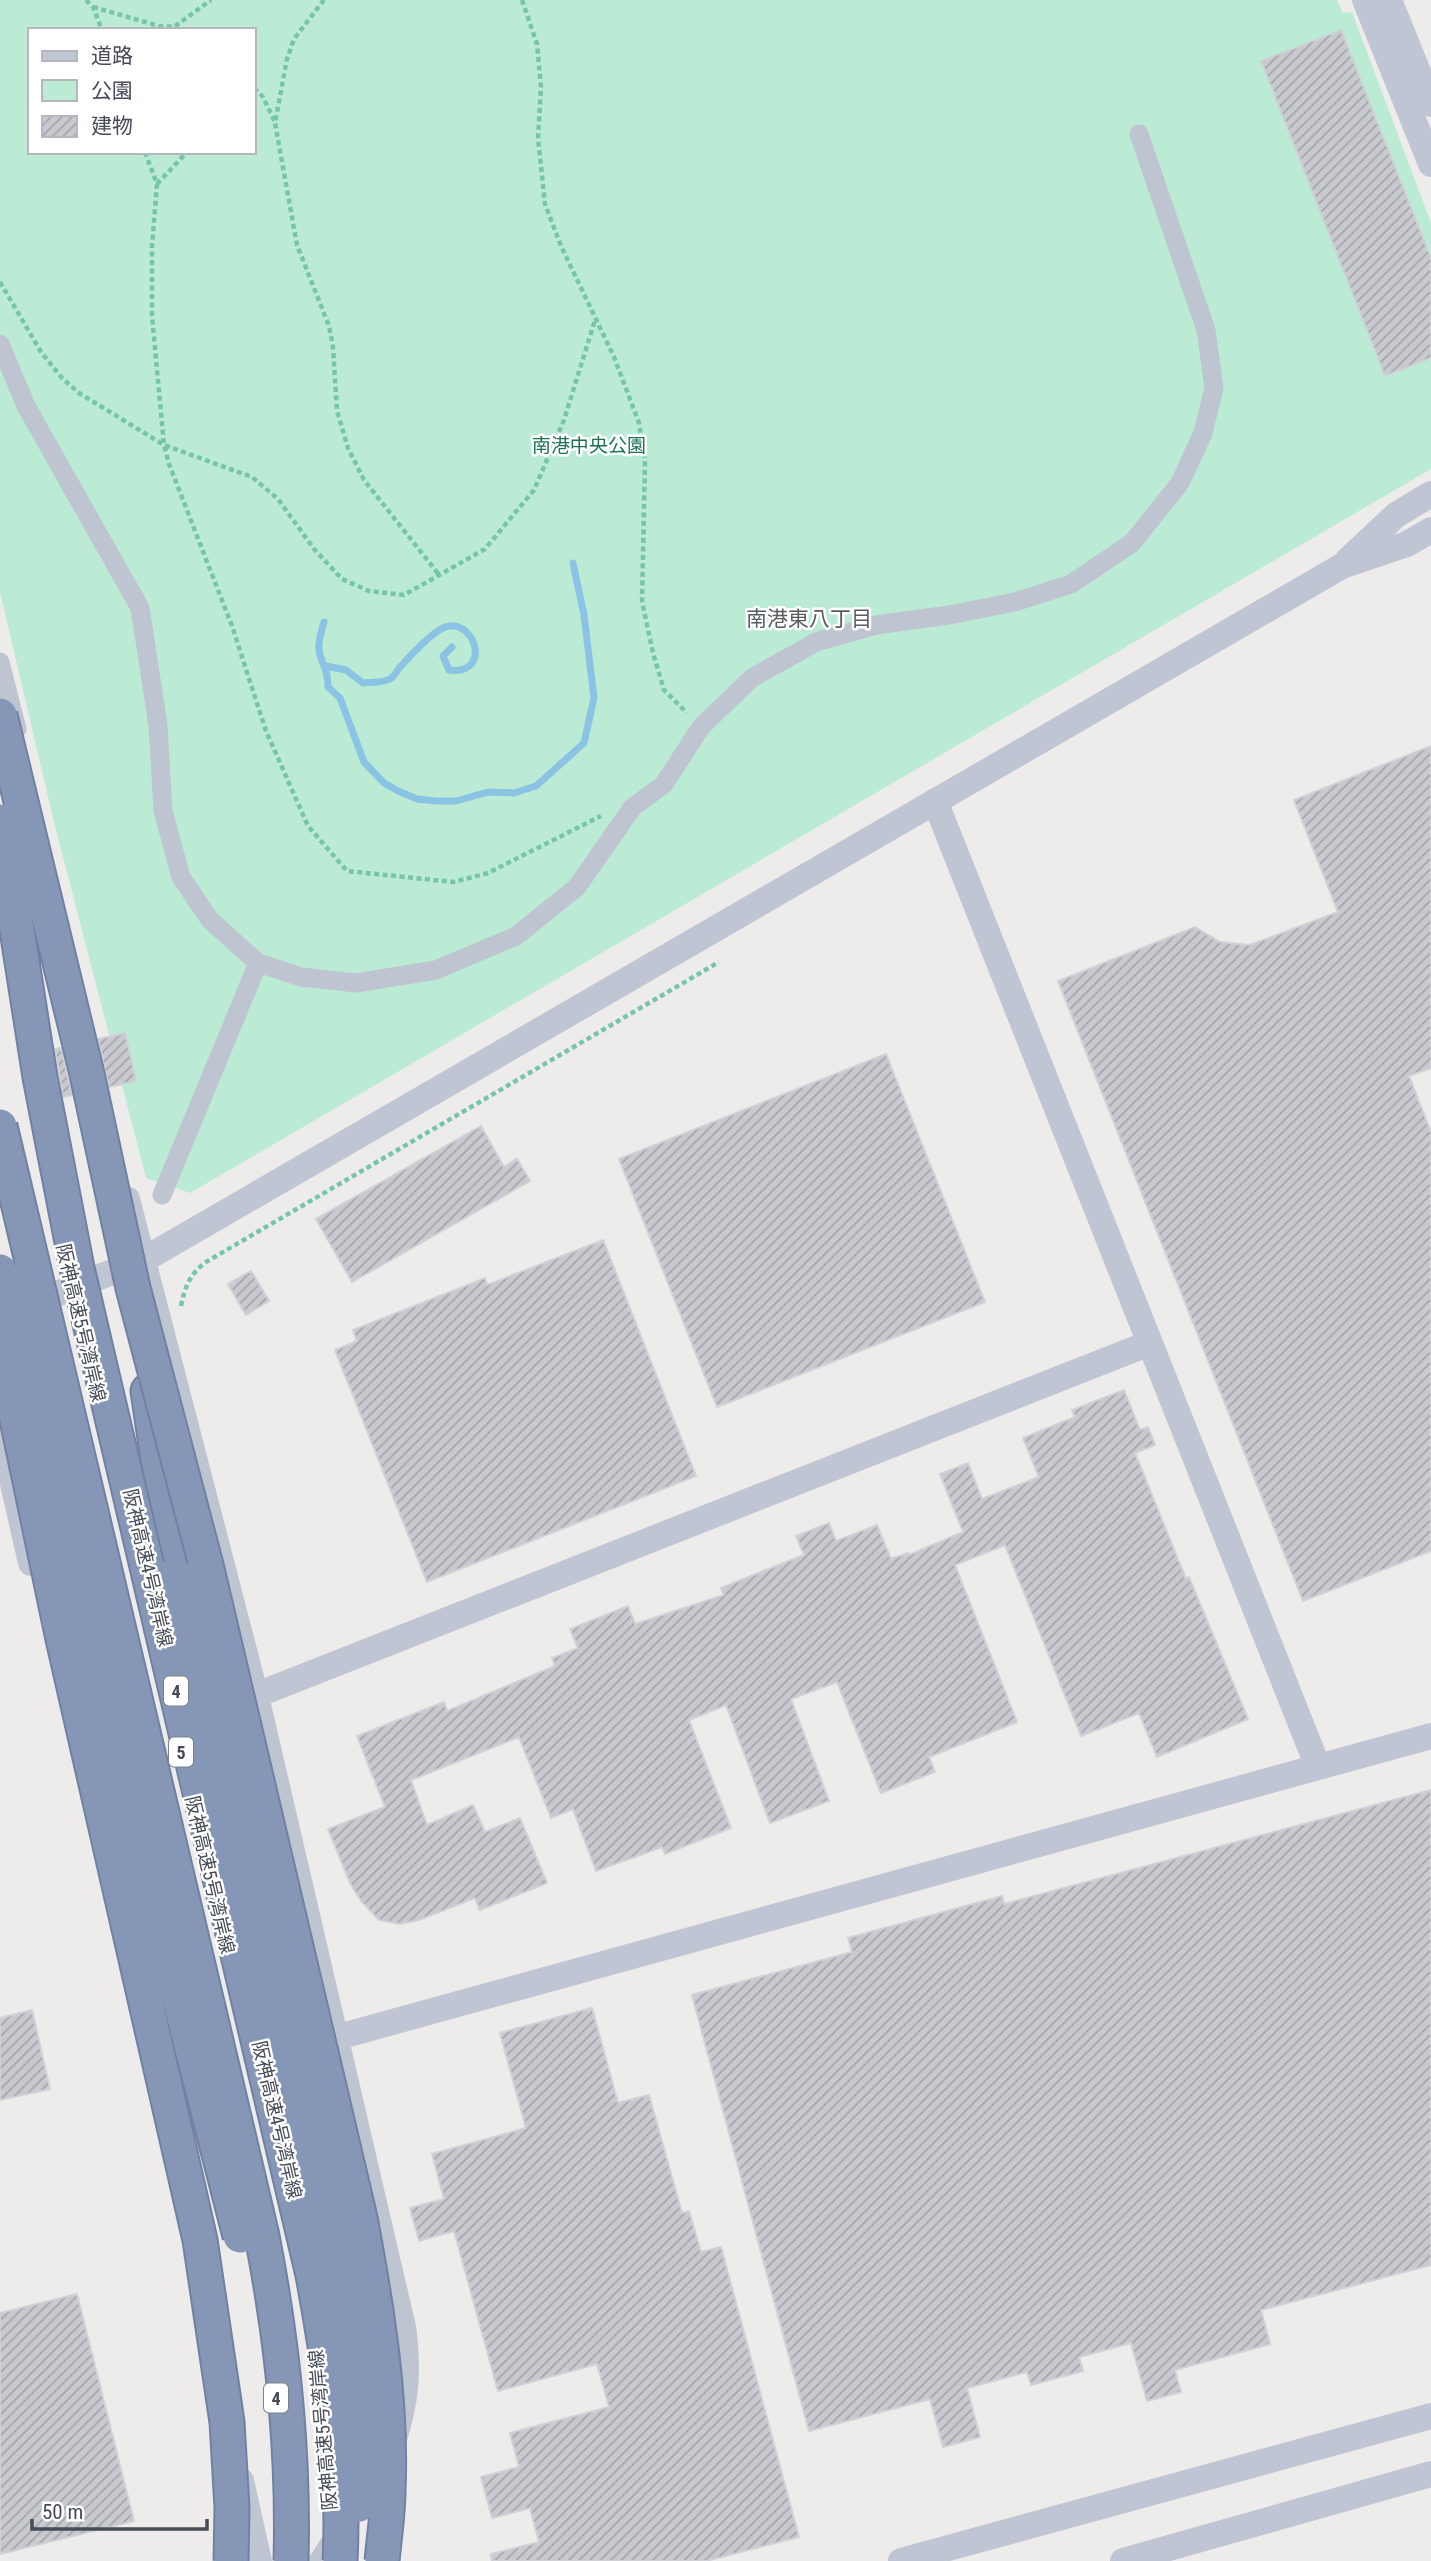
<svg xmlns="http://www.w3.org/2000/svg" width="1431" height="2561" font-family="'Roboto Condensed','Noto Sans JP',sans-serif">
<defs>
<pattern id="building-hatch" width="6" height="6" patternUnits="userSpaceOnUse" patternTransform="scale(1.75)"><rect width="6" height="6" fill="#c9cad0"/><path d="M-1 1l2-2M0 6l6-6M5 7l2-2" fill="none" stroke="#a5a6ac"/></pattern>
</defs>
<rect width="100%" height="100%" fill="#eeeceb"/>
<path fill="#bbead5" fill-rule="evenodd" d="M0,0H1337L1343,13L1352,12L1431,223V469L190,1193L146,1178L53,818L0,592ZM30,30H254V152H30Z"/>
<g fill="none" stroke-linecap="round" stroke-linejoin="round">
<path stroke="#8bc3e4" stroke-width="7" d="M324,622C321,633 316,647 321,658C325,669 328,674 328,687L340,698L364,762L384,783L398,791L417,799L437,801H456L488,792L514,793L536,786L584,743L594,698L584,615L573,563
M326,666L346,670L363,683C371,682 383,683 390,679C395,676 397,670 401,666C412,654 427,637 441,629C473,611 495,676 449,670L443,656L452,647"/>
</g>
<path fill="url(#building-hatch)" stroke="#d0d0d7" stroke-width="2" d="M1341,30L1431,258V358L1385,376L1261,61Z
M1431,746V1068L1409,1076L1431,1132V1551L1303,1601L1058,981L1195,927L1220,942L1250,945L1338,912L1294,800Z
M125,1033L136,1081L109,1087L98,1039Z
M61,1048L72,1095L63,1097L55,1049Z
M886,1054L985,1302L717,1407L619,1159Z
M481,1126L504,1167L517,1159L530,1181L352,1282L316,1219Z
M603,1240L696,1476L427,1582L335,1350L357,1341L353,1330L485,1278L487,1285Z
M251,1271L269,1301L246,1315L228,1284Z
M1124,1390L1140,1430L1148,1427L1155,1445L1135,1453L1186,1579L1189,1577L1248,1719L1157,1757L1139,1713L1081,1736L1005,1545L955,1565L1017,1722L929,1757L935,1772L881,1793L837,1682L791,1699L829,1801L770,1823L726,1705L689,1720L731,1828L665,1854L662,1847L596,1871L573,1809L551,1818L519,1737L411,1780L427,1825L473,1805L485,1832L520,1818L547,1883L480,1910L475,1898L419,1920L400,1924L379,1920L361,1901L350,1883L328,1829L385,1807L357,1736L444,1702L447,1711L555,1666L552,1658L578,1648L570,1629L628,1606L635,1624L724,1595L721,1588L804,1555L796,1536L829,1523L836,1541L877,1525L891,1559L908,1553L909,1555L963,1532L940,1474L968,1463L982,1499L1039,1477L1023,1438L1075,1417L1072,1410Z
M1431,1790V2265L1261,2310L1270,2344L1175,2370L1181,2392L1147,2401L1131,2343L1079,2357L1083,2371L1031,2385L1027,2372L967,2388L980,2437L943,2447L930,2399L809,2431L692,1995L852,1952L848,1938L1002,1896L1004,1904Z
M592,2008L618,2103L649,2095L682,2213L689,2211L701,2252L721,2247L799,2537L706,2561H492L491,2554L539,2542L530,2508L492,2518L481,2477L519,2467L510,2433L609,2407L597,2364L498,2391L454,2231L419,2241L410,2208L444,2199L432,2154L526,2128L500,2033Z
M32,2010L50,2089L0,2100V2018Z
M77,2294L134,2521L0,2554V2313Z"/>
<g fill="none" stroke-linecap="round" stroke-linejoin="round">
<g stroke="#7181a3" stroke-width="37">
<path id="highway" d="M148,1391L175,1574"/>
</g>
<path stroke="#76c5ab" stroke-width="4.5" stroke-dasharray="5 3.5" stroke-linecap="butt" d="M86,0L93,7L102,30
M324,0L294,39L287,59L275,123L297,245L329,326L333,347L337,411L348,448L364,480L440,576
M522,0L537,44L541,87L538,138L545,204L561,246L614,357L639,423L645,461L642,601L653,653L664,690L687,713
M93,7L159,26L174,27L211,0
M254,88L263,97L275,122
M145,152L157,184L152,246V316L164,445L169,464L232,626L266,731L308,826L347,871L453,882L488,873L601,816
M157,184L187,152
M0,282L41,352L62,378L79,393L164,445L252,477L278,499L314,549L342,579L369,591L404,595L485,549L534,490L564,420L595,320
M181,1306C185,1286 190,1274 206,1262L719,962"/>
<path stroke="#bfc5d0" stroke-width="19" d="M0,344L26,406L140,608L158,725L163,811L181,877L210,920L258,963L301,977L356,983L436,970L516,936L577,887L632,808L664,784L701,727L752,678L816,642L876,625L949,615L1015,602L1071,584L1132,543L1180,483L1203,433L1214,388L1206,330L1139,134
M0,662L17,729
M162,1195L258,963
M130,1197L259,1694L407,2329C412,2375 410,2400 396,2444
M318,2561L338,2530"/>
<path stroke="#bfc5d3" stroke-width="26" d="M1365,0L1431,164
M1389,0L1431,104
M1348,560L1396,515L1431,494
M935,801L1318,1767
M24,1307L145,1259L1342,566L1407,544L1431,530
M0,1426L31,1563
M259,1694L1150,1343
M338,2037L1431,1736
M241,2481L259,2561
M901,2561L1431,2416
M1123,2561L1431,2474"/>
<use href="#highway" stroke="#8696b7" stroke-width="33"/>
<g stroke="#7181a3" stroke-width="37" stroke-linecap="butt">
<path id="highway-bridge" d="M0,715L87,1074L133,1288L206,1565L360,2218C377,2308 392,2400 388,2491C388,2514 384,2538 382,2561
M0,821L40,1077L77,1268L313,2275C330,2369 345,2464 340,2561
M0,1126L262,2236C283,2344 294,2451 291,2561
M0,1271L26,1365L178,1994L240,2236
M0,1338L63,1639L200,2240L227,2422L232,2508L231,2561
M175,1574C217,1745 259,1916 300,2088C331,2221 376,2368 359,2505"/>
</g>
<use href="#highway-bridge" stroke="#8696b7" stroke-width="33"/>
</g>
<g text-anchor="middle" dominant-baseline="central" stroke-width="5" stroke-linejoin="round" paint-order="stroke">
<g fill="#fff" stroke="#7d8289" stroke-width="2">
<rect x="164" y="1676.5" width="24" height="29" rx="5"/>
<rect x="169" y="1737.5" width="24" height="29" rx="5"/>
<rect x="264" y="2383.5" width="24" height="29" rx="5"/>
</g>
<g font-size="18" font-weight="bold" fill="#454c57">
<text x="176" y="1691">4</text>
<text x="181" y="1752">5</text>
<text x="276" y="2398">4</text>
</g>
<g font-size="19" fill="#1c7255" stroke="#fff">
<text x="589" y="445">南港中央公園</text>
</g>
<g font-size="19" fill="#454c57" stroke="#fff">
<text transform="translate(81 1323) rotate(77)">阪神高速5号湾岸線</text>
<text transform="translate(148 1568) rotate(77)">阪神高速4号湾岸線</text>
<text transform="translate(210 1875) rotate(77)">阪神高速5号湾岸線</text>
<text transform="translate(277 2120) rotate(77)">阪神高速4号湾岸線</text>
<text transform="translate(323 2430) rotate(-95)">阪神高速5号湾岸線</text>
</g>
<g font-size="21" fill="#595b60" stroke="#fff">
<text x="809" y="619">南港東八丁目</text>
</g>
</g>
<rect x="28" y="28" width="228" height="126" fill="#ffffff" stroke="#b5b7bc" stroke-width="2"/>
<rect x="42" y="51" width="35" height="10" fill="#bfc5d3" stroke="#b5b7bc" stroke-width="2"/>
<text x="91" y="63" font-size="21" fill="#454c57">道路</text>
<rect x="42" y="80" width="35" height="21" fill="#bbead5" stroke="#b5b7bc" stroke-width="2"/>
<text x="91" y="98" font-size="21" fill="#454c57">公園</text>
<rect x="42" y="116" width="35" height="21" fill="url(#building-hatch)" stroke="#b5b7bc" stroke-width="2"/>
<text x="91" y="133" font-size="21" fill="#454c57">建物</text>
<path d="M32 2519v10h175v-10" fill="none" stroke="#454c57" stroke-width="3.5"/>
<text x="42" y="2519" font-size="21" fill="#454c57" stroke="#ffffff" stroke-width="5" paint-order="stroke">50 m</text>
</svg>
